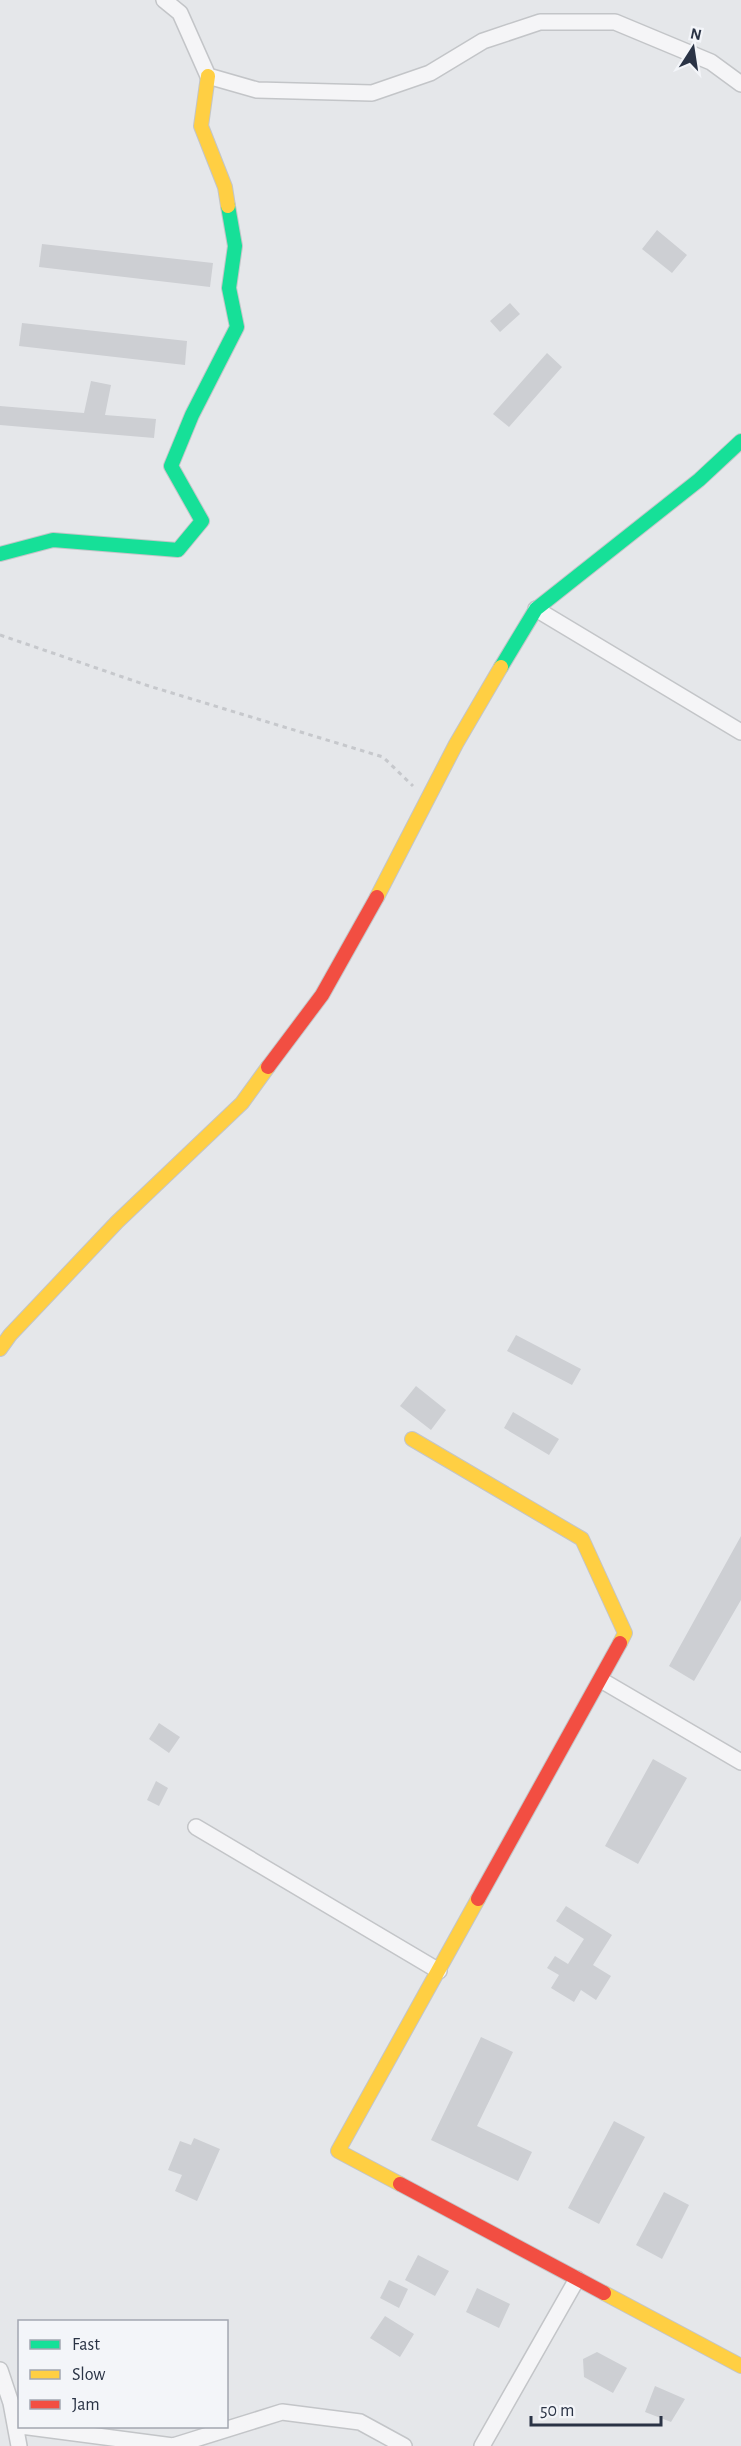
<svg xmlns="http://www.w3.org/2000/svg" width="741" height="2446" font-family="'Alegreya Sans',sans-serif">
<rect width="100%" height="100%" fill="#e5e7ea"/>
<path fill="#cdcfd3" d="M657,230L687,255L672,273L642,249Z
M42,244L213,263L210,287L39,267Z
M510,303L520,314L500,332L490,321Z
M22,323L187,341L185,365L19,346Z
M547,353L562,367L509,427L493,414Z
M91,381L111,385L105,415L156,419L154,438L0,425V406L84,413Z
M516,1335L581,1369L572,1385L507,1351Z
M416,1386L446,1410L431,1430L400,1406Z
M513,1412L559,1439L549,1455L504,1428Z
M741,1536V1600L694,1681L669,1666Z
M159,1723L180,1737L169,1753L149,1739Z
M653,1759L687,1778L638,1864L605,1846Z
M156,1781L168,1788L159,1806L147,1800Z
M566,1906L612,1935L593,1965L611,1976L596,2000L581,1990L574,2002L551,1988L559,1975L547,1968L555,1956L568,1964L584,1939L556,1921Z
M481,2037L513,2052L477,2126L532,2152L518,2181L431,2140Z
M614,2121L645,2137L599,2224L568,2208Z
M194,2138L220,2149L197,2201L175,2191L182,2175L168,2170L180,2141L191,2145Z
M664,2192L689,2205L662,2259L636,2245Z
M418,2255L449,2271L435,2296L405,2280Z
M389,2280L408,2289L399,2308L380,2298Z
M477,2288L510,2304L499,2328L466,2312Z
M385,2316L414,2334L400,2357L370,2338Z
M597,2352L627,2368L613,2393L584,2377L583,2359Z
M655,2386L685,2399L671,2422L645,2412Z"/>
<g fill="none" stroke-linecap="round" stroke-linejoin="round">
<g stroke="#c3c5c8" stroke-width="18">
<path id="street" d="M164,0L180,13L208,76L257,90L372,93L430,73L483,41L540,22H615L711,62L741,84
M536,609L741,732
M601,1680L741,1762
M196,1827L439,1971
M0,2370L11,2403L19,2446
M21,2426L173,2446
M173,2446L282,2412L360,2422L404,2446
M482,2446L577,2279"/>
</g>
<g stroke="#c3c5c8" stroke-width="16">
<path id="fast" d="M0,554L53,540L178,550L202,521L171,466L192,415L237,327L229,288L235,246L228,206
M501,667L536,609L699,480L741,441"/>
</g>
<g stroke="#c3c5c8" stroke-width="16">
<path id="slow" d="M208,76L201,126L225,187L228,206
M377,897L456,744L501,667
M0,1349L10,1335L117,1222L242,1103L268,1067
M412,1439L582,1539L625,1633L620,1643
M400,2184L338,2151L478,1899
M604,2293L741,2366"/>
</g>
<g stroke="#c3c5c8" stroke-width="16">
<path id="jam" d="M268,1067L322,995L377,897
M478,1899L620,1643
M400,2184L604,2293"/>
</g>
<path stroke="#c6c8cc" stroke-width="3" stroke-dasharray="4.5 4.5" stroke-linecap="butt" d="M0,635L149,686L383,757L413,786"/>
<use href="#street" stroke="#f5f5f7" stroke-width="15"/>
<use href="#fast" stroke="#16e098" stroke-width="14"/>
<use href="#slow" stroke="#ffcf43" stroke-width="14"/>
<use href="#jam" stroke="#f24e42" stroke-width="14"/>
</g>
<rect x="18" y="2320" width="210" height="108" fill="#f3f5f9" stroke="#a3a7b1" stroke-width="1.5"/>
<rect x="30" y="2340" width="30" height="9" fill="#16e098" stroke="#a3a7b1" stroke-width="1.5"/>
<text x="72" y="2350" font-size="18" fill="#2a3345">Fast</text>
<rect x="30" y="2370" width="30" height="9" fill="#ffcf43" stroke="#a3a7b1" stroke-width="1.5"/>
<text x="72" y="2380" font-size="18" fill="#2a3345">Slow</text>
<rect x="30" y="2400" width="30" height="9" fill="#f24e42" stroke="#a3a7b1" stroke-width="1.5"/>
<text x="72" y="2410" font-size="18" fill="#2a3345">Jam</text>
<g transform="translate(693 48) rotate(12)" stroke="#f3f5f9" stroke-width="4.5" paint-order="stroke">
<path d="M0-4.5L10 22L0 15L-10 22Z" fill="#2a3345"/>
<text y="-9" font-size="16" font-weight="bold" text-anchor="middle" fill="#2a3345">N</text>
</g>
<path d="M531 2416v9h130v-9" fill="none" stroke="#2a3345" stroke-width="3"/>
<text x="540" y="2416" font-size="18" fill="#2a3345" stroke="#f3f5f9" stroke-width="4.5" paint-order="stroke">50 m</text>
</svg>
